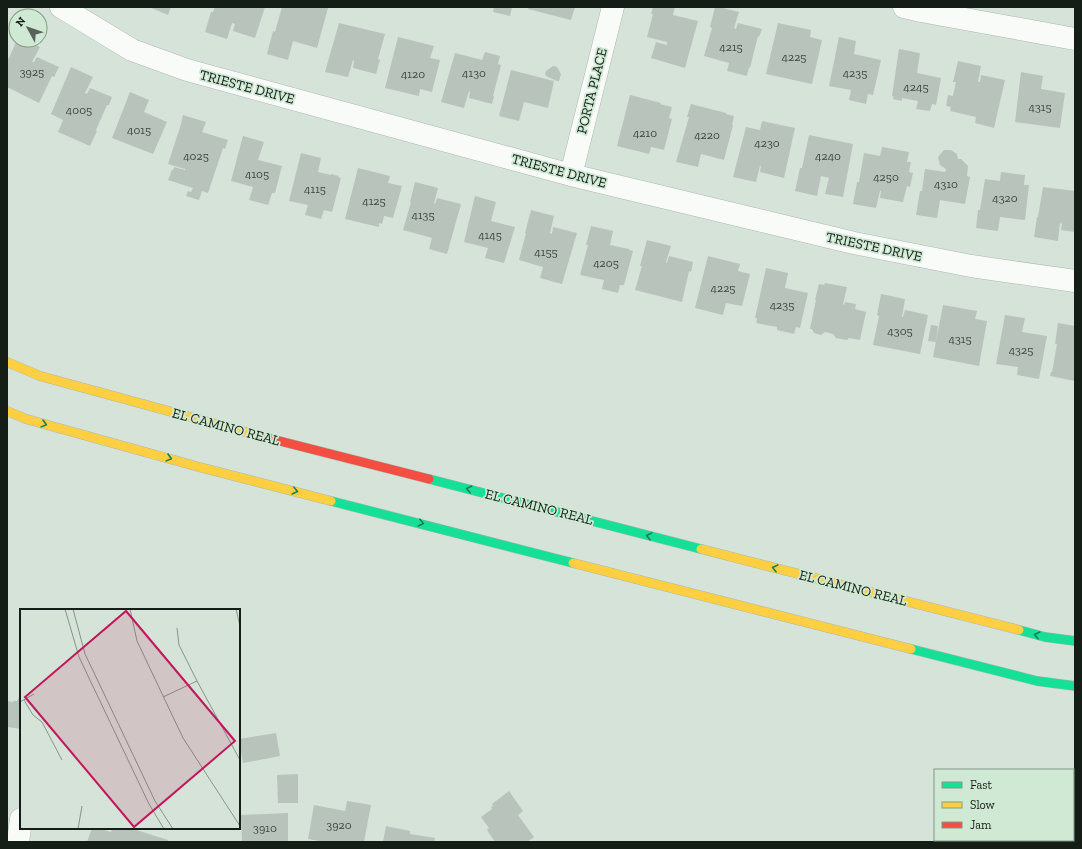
<svg xmlns="http://www.w3.org/2000/svg" width="1082" height="849" font-family="'Zilla Slab',serif">
<rect width="100%" height="100%" fill="#d5e3d8"/>
<path fill="#b8c4bb" d="M149,7H171L168,15Z
M215,7H265L255,38L233,31L235,24L232,23L227,39L205,32L211,12H213Z
M282,7L328,8L317,48L293,41L288,60L267,54L273,31L275,32Z
M494,7H512L510,16L493,12Z
M529,7H575L571,20L528,9Z
M653,7H675L673,15L698,21L685,68L651,58L656,42L667,45V42L647,37L653,14H651Z
M715,7H719L739,12L734,28L736,29L738,23L762,29L759,37L758,36L750,68L749,67L747,76L727,71L729,63L704,56L712,28L710,27Z
M339,23L385,34L378,59L380,60L376,74L353,68L354,61L353,60L348,77L325,72Z
M778,23L811,30L810,37L822,40L812,84L766,74Z
M398,37L434,46L430,58L440,60L432,92L420,89L419,96L385,88Z
M839,37L856,41L854,54L881,60L873,95L868,94L866,104L849,100L851,90L829,86Z
M17,40H28L40,47L32,62H34L37,57L59,67L54,77L52,76L39,103L7,87V62Z
M899,49L920,53L917,73L941,78L936,105L932,104L930,111L916,109L918,101L902,98V101L893,99L894,97L892,96Z
M485,52L500,56L498,64L501,65L493,96H494L492,104L469,98L470,92L469,91L464,108L441,102L455,53L482,60Z
M958,61L981,66L978,82H980L981,75L1005,80L994,128L975,123L976,117L950,111L951,107L946,106L948,95L953,96L956,82H953Z
M553,66L557,67L561,74L559,81H557L546,76L545,73L546,71Z
M71,67L93,77L85,93L87,94L90,88L112,97L109,105H107L96,130L97,131L90,146L58,132L63,120L51,114Z
M511,70L554,81L548,108L524,102L519,121L499,116Z
M1021,72L1043,76L1041,89L1065,93L1060,128L1015,122Z
M130,92L149,100L144,112L167,122L153,154L112,138Z
M630,95L661,103L660,104L672,107L669,118L672,119L664,150L651,147L649,154L617,146Z
M691,104L726,113V114L734,116L732,125H733L724,160L701,154L698,167L676,162L689,117H687Z
M183,115L206,122L202,132L228,140L225,149L223,148L208,193L202,191L199,200L186,196L188,191L191,192L193,188L168,180L172,170H173L174,167L185,170V169L168,164L181,124Z
M762,121L795,128L784,178L760,172L761,166H760L756,182L733,177L746,127L760,130Z
M809,135L853,144L843,197L825,194L829,178L821,176L817,196L795,191L800,168H802Z
M243,136L264,142L258,160L282,166L275,193H272L268,205L249,200L253,187L231,181Z
M882,147L909,152L907,162H911L909,172L913,173L910,187L907,186L903,202L880,198L881,191H880L876,208L853,204L857,182H859L864,153L880,156Z
M944,150H951L957,154L958,159H961L968,166L967,176L970,177L965,204L940,200L937,218L916,215L920,191H922L925,169L945,172L946,169L940,165L938,157Z
M301,153L321,158L318,172L331,175V174L339,176L338,177L341,178L332,212L324,210L321,219L305,215L308,205L289,201Z
M358,168L390,176L388,183L402,186L393,218L384,216L382,224L379,223V227L345,219Z
M1001,172L1025,175L1024,185H1029L1025,220L1000,217L998,231L976,228L978,210H980L985,179L1000,181Z
M415,182L438,188L434,203L435,204L437,198L461,204L447,254L429,249L432,238L403,230L411,202H410Z
M1043,187L1075,191V232L1061,230L1062,224L1060,223L1058,241L1034,237L1037,217H1038Z
M475,196L496,202L491,221L515,227L504,263L485,258L488,248L464,242Z
M531,210L554,216L550,233L552,234L553,227L577,233L562,284L540,278L543,267L519,260L526,233H525Z
M591,226L613,231L610,245L629,249V250L633,251L624,285H620L618,293L602,289L604,280L580,275L588,245H586Z
M647,240L671,246L666,262L667,263L669,256L693,262L691,272L689,271L682,302L635,290L642,266H640Z
M708,256L740,264L738,271L750,274L742,306L726,303L723,315L695,308Z
M766,268L788,273L785,288L808,293L800,328L796,327L794,334L777,330V327L756,323L757,318H755Z
M825,283L847,287L843,304L844,305L845,302L856,304L855,309L866,312L860,340L849,338L847,340L836,338L833,334L825,332L821,335L814,333L812,329H810L816,300H815L819,284L824,285Z
M881,294L905,299L902,317H903L905,310L928,315L920,354L873,345L879,316L877,315Z
M943,305L977,311L975,319L987,321L979,366L933,357Z
M1005,315L1025,318L1022,332L1047,336L1039,379L1017,375L1018,367L996,364Z
M1058,323L1075,326V381L1050,376L1051,372H1052L1057,344H1055Z
M931,325L938,326L936,342L928,341Z
M21,693V729L7,727V712L8,701L13,702V701H17Z
M276,733L280,756L243,763L239,739Z
M298,774V803H278L277,775Z
M509,791L523,811L518,815L534,837L527,842H495L487,830L489,828L481,817L492,809L491,807L493,806L492,804Z
M347,801L371,805L364,842H347L340,841V842H325L308,839L314,805L345,811Z
M288,813V842H242L241,815Z
M386,826L410,831V834L435,838L434,842H383Z
M92,828H98L111,832L113,828H130L168,840V842H87Z"/>
<g fill="none" stroke-linecap="round" stroke-linejoin="round">
<g stroke="#adb8af" stroke-width="23">
<path id="street" d="M61,7L132,50L187,70L571,175L854,243L971,266L1075,281
M904,7L921,11L1075,39
M571,175L613,7
M18,842L21,819"/>
</g>
<g stroke="#adb8af" stroke-width="10">
<path id="fast" d="M429,479L701,549
M331,501L573,563
M1019,630L1045,637L1075,641
M911,649L1037,681L1075,686"/>
</g>
<g stroke="#adb8af" stroke-width="10">
<path id="slow" d="M7,362L40,376L260,436
M7,411L26,419L199,467L331,501
M701,549L1019,630
M573,563L911,649"/>
</g>
<g stroke="#adb8af" stroke-width="10">
<path id="jam" d="M260,436L429,479"/>
</g>
<use href="#street" stroke="#f9fbf9" stroke-width="22"/>
<use href="#fast" stroke="#16e098" stroke-width="9"/>
<use href="#slow" stroke="#ffcf43" stroke-width="9"/>
<use href="#jam" stroke="#f24e42" stroke-width="9"/>
</g>
<defs><path id="oneway-chevron" d="M-2-3.5L2.5 0L-2 3.5" fill="none" stroke-width="1.6" stroke-linecap="round" stroke-linejoin="round"/></defs>
<g stroke="#157e57">
<use href="#oneway-chevron" transform="translate(44 424) rotate(15)"/>
<use href="#oneway-chevron" transform="translate(169 458) rotate(15)"/>
<use href="#oneway-chevron" transform="translate(469 489) rotate(-166)"/>
<use href="#oneway-chevron" transform="translate(295 491) rotate(14)"/>
<use href="#oneway-chevron" transform="translate(421 523) rotate(14)"/>
<use href="#oneway-chevron" transform="translate(649 536) rotate(-166)"/>
<use href="#oneway-chevron" transform="translate(775 568) rotate(-166)"/>
<use href="#oneway-chevron" transform="translate(1037 635) rotate(-166)"/>
</g>
<g text-anchor="middle" dominant-baseline="central" stroke-width="3.5" stroke-linejoin="round" paint-order="stroke">
<g font-size="12" fill="#3d473f">
<text x="731" y="47">4215</text>
<text x="794" y="57">4225</text>
<text x="32" y="72">3925</text>
<text x="474" y="73">4130</text>
<text x="855" y="73">4235</text>
<text x="413" y="74">4120</text>
<text x="916" y="87">4245</text>
<text x="1040" y="107">4315</text>
<text x="79" y="110">4005</text>
<text x="139" y="130">4015</text>
<text x="645" y="133">4210</text>
<text x="707" y="135">4220</text>
<text x="767" y="143">4230</text>
<text x="196" y="156">4025</text>
<text x="828" y="156">4240</text>
<text x="257" y="174">4105</text>
<text x="886" y="177">4250</text>
<text x="946" y="184">4310</text>
<text x="315" y="189">4115</text>
<text x="1005" y="198">4320</text>
<text x="374" y="201">4125</text>
<text x="423" y="215">4135</text>
<text x="490" y="235">4145</text>
<text x="546" y="252">4155</text>
<text x="606" y="263">4205</text>
<text x="723" y="288">4225</text>
<text x="782" y="305">4235</text>
<text x="900" y="331">4305</text>
<text x="960" y="339">4315</text>
<text x="1021" y="350">4325</text>
<text x="339" y="825">3920</text>
<text x="265" y="828">3910</text>
</g>
<g font-size="14" fill="#141d16" stroke="#cfe9d4">
<text transform="translate(247 87) rotate(15)">TRIESTE DRIVE</text>
<text transform="translate(592 91) rotate(-76)">PORTA PLACE</text>
<text transform="translate(559 171) rotate(15)">TRIESTE DRIVE</text>
<text transform="translate(874 247) rotate(12)">TRIESTE DRIVE</text>
<text transform="translate(226 427) rotate(15)">EL CAMINO REAL</text>
<text transform="translate(539 507) rotate(14)">EL CAMINO REAL</text>
<text transform="translate(853 588) rotate(14)">EL CAMINO REAL</text>
</g>
</g>
<g transform="translate(20 609)">
<rect width="220" height="220" fill="#d5e3d8"/>
<path fill="none" stroke="#88948a" stroke-width="1" d="M45,0L59,48L129,195L144,220M53,0L65,45L77,70L135,192L153,220M110,0L117,32L163,129L220,217M216,0L220,17M157,19L159,36L177,72L220,151M143,88L177,72M4,91L13,106L22,113L42,151M0,93L14,85M58,220L62,197"/>
<path fill="#c2185b" fill-opacity="0.15" stroke="#c2185b" stroke-width="2" d="M106,2L215,132L114,218L5,88Z"/>
<rect width="220" height="220" fill="none" stroke="#141d16" stroke-width="2"/>
</g>
<rect width="1082" height="849" fill="none" stroke="#141d16" stroke-width="16"/>
<rect x="934" y="769" width="140" height="72" fill="#cfe9d4" stroke="#849788"/>
<rect x="942" y="782" width="20" height="6" fill="#16e098" stroke="#849788"/>
<text x="970" y="789" font-size="12" fill="#141d16">Fast</text>
<rect x="942" y="802" width="20" height="6" fill="#ffcf43" stroke="#849788"/>
<text x="970" y="809" font-size="12" fill="#141d16">Slow</text>
<rect x="942" y="822" width="20" height="6" fill="#f24e42" stroke="#849788"/>
<text x="970" y="829" font-size="12" fill="#141d16">Jam</text>
<g transform="translate(28 28) rotate(310)"><circle r="19" fill="#cfe9d4" stroke="#849788"/>
<path d="M0-3L7 15L0 10L-7 15Z" fill="#58625a"/>
<text y="-6" font-size="11" font-weight="bold" text-anchor="middle" fill="#141d16">N</text>
</g>
</svg>
